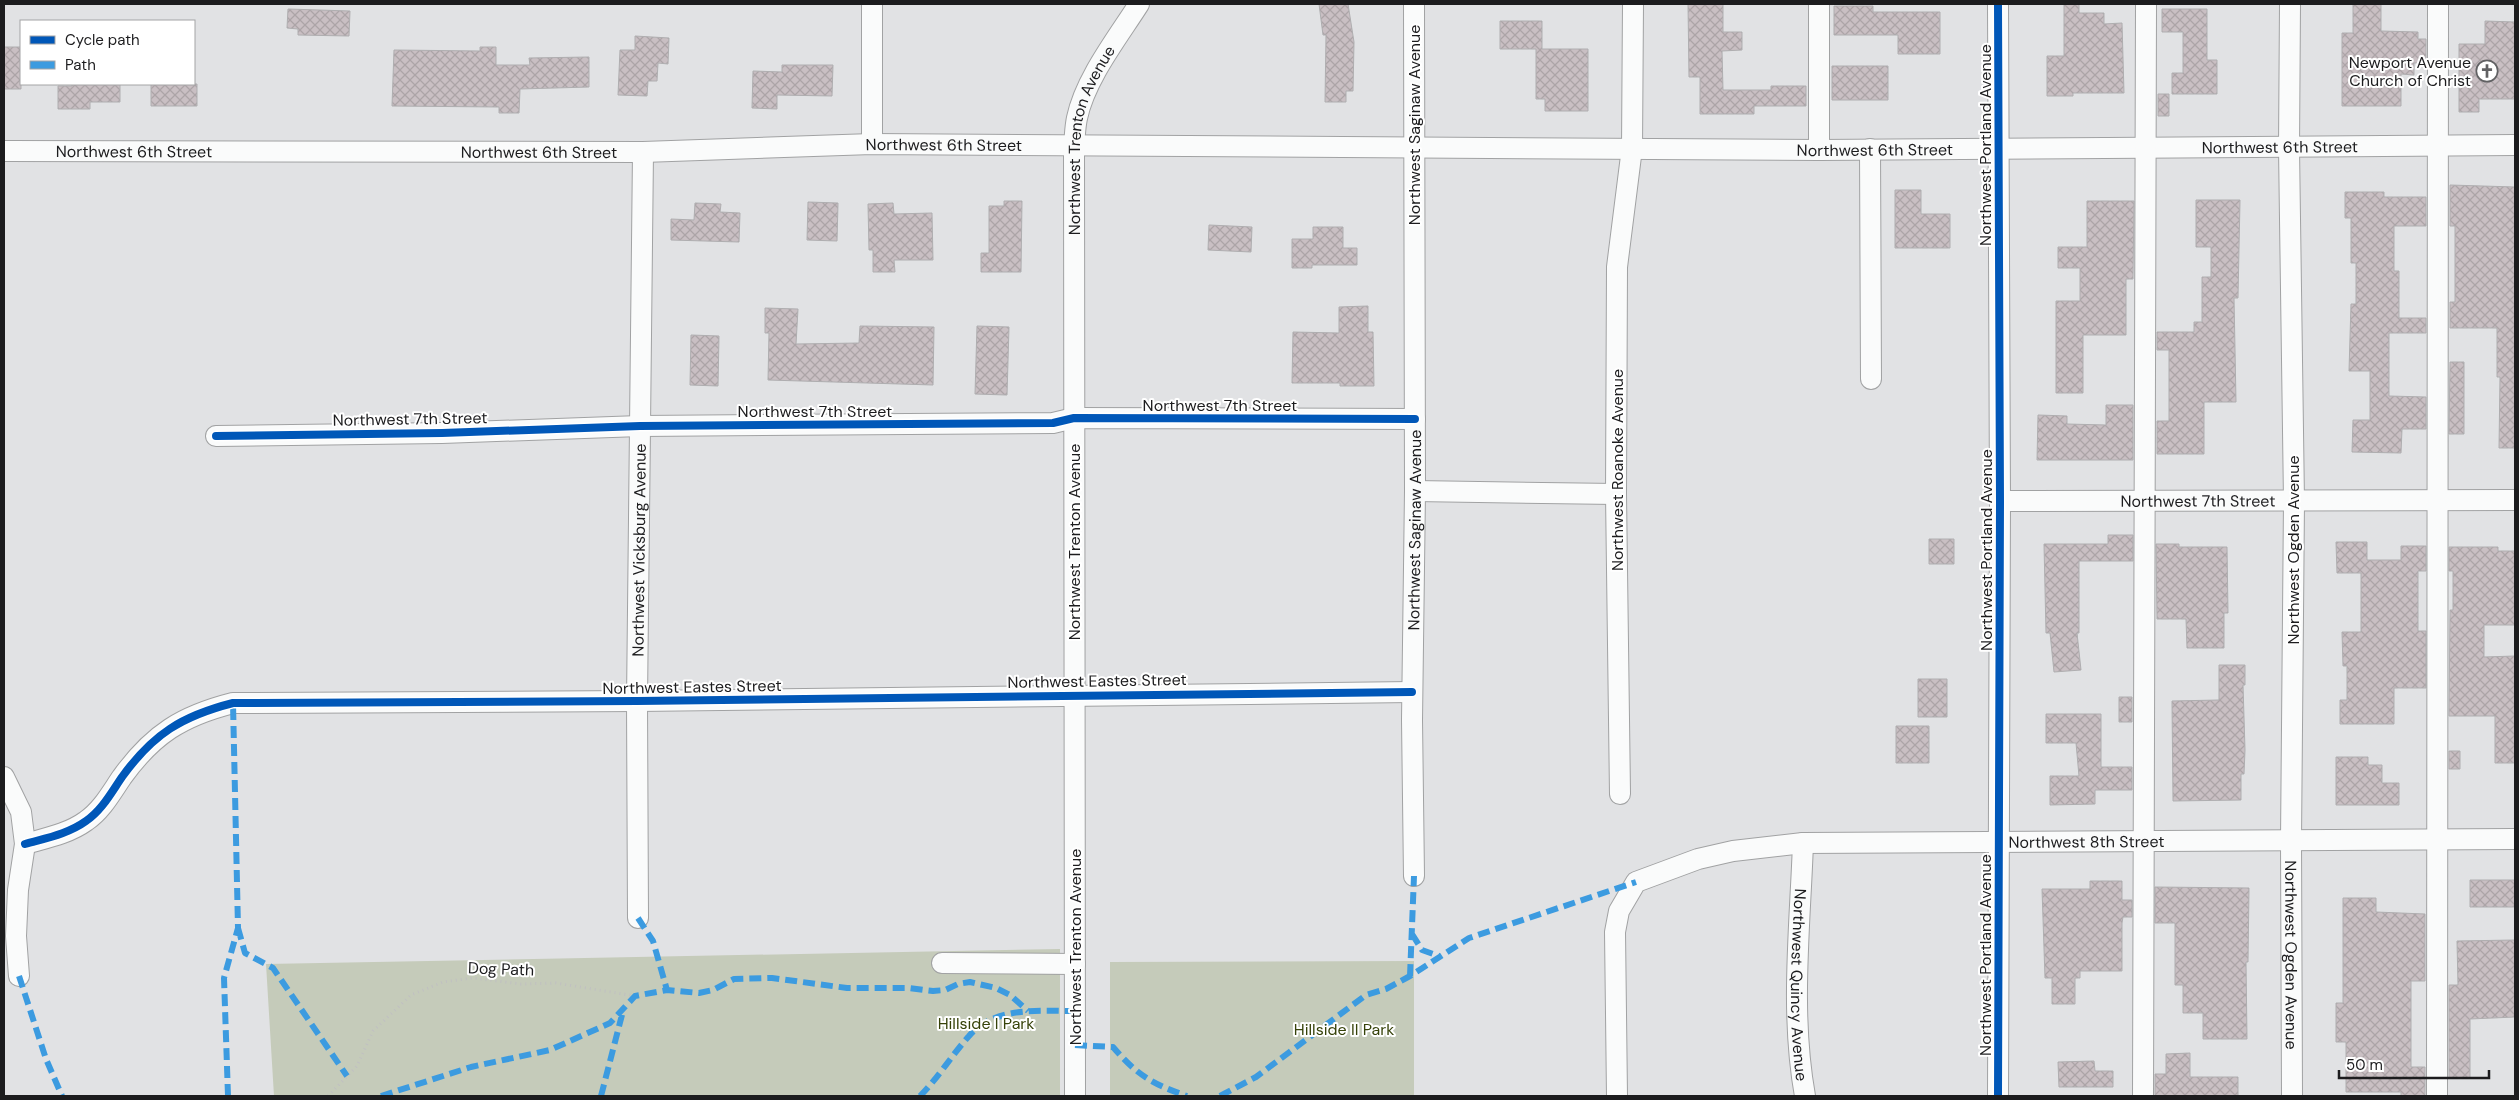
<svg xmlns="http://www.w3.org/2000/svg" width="2519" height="1100" font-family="'DM Sans',sans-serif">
<defs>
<pattern id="building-cross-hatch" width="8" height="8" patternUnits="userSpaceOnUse" patternTransform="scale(1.25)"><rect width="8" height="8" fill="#c9bfc3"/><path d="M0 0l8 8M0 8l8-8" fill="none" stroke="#aca4a7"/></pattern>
</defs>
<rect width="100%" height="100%" fill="#e1e2e4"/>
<path fill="#c5cbba" d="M1060,949V1096H274L266,964Z
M1414,961V1096H1110V962Z"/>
<path fill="url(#building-cross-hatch)" stroke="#afaeb0" d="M1319,4H1348L1354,42L1353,91H1346V102H1325L1326,35H1323Z
M1688,4H1723V32H1742V50L1722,51L1723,90H1771V86H1806V106H1754V114H1700V77H1689Z
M2064,4H2079V13H2104V24L2122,23L2124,93H2073V96H2047V56H2064Z
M2353,4H2381V31L2418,32V39H2426V63H2414V75L2401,74V106H2342V33H2353Z
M1834,6H1873V12H1940V54H1898V35H1834Z
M288,9L350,11L349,36L298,35V29L287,28Z
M2162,9H2207V60H2217V94H2172V73H2183V32H2162Z
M1500,21H1542V49H1588V111H1545V99H1536V49H1500Z
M2485,21L2515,22V99H2479V112H2459V44H2485Z
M635,36L669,38L668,64L658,63L657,81H648L647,96L618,95L620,50H635Z
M4,47H21V89H4Z
M480,47H496V65H530L529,58L589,57V87L520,89L519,113H499V107L392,106L394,50L480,51Z
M782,65H833L832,96L777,95V109L752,108L753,71L782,72Z
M1832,66H1888V100H1832Z
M72,84H120V102H90V109H58V86H72Z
M151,84H197V106H151Z
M2158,94H2169V116H2158Z
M2450,185L2515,187V448H2499L2500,377H2497V328H2450V302H2455V226H2450Z
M1895,190H1921V214H1950V248H1895Z
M2345,192H2384V197H2426V226H2394V271H2399V318H2426V333H2389V396L2426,397V429H2402L2401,453L2352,452L2353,420H2370V371H2349L2351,304H2356V263H2351V218H2345Z
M2196,200H2240L2238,298H2234L2236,402H2204V454H2157V421H2169V350H2157V332H2194V322H2202V277H2211V247H2196Z
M1004,201H1022L1021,272H981V253H989V206H1004Z
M2087,201H2134L2133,279H2126V335H2083V393H2056V301H2080V268H2058V247H2087Z
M808,202L838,203L837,241L807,240Z
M695,203L721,204L720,212L740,213L739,242L671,240V219L694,220Z
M893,203L894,214L932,213L933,260H894L895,272H873V250H869L868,204Z
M1209,225L1252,227L1251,252L1208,250Z
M1313,227H1343V248H1357V265H1312V268H1292V239H1313Z
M1368,306V332H1373L1374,386H1340V383H1292L1293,332L1339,333V307Z
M765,308L798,309L796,344L859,343L860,326L934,327L933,385L768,380L769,333H765Z
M977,326L1009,327L1007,395L975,394Z
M691,335L719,336L718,386L690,385Z
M2450,362H2464V434H2449Z
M2106,405H2133V460H2037L2038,415L2067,416V424L2106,425Z
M2108,535H2133V561H2079V633H2077L2081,670L2054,672L2050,633H2046L2044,544H2108Z
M1929,539H1954V564H1929Z
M2336,542H2367V560H2401V546H2426V571H2418V631H2426V688H2394V724H2340V700H2347V666H2343L2342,632H2361V573H2337Z
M2156,544H2179V547H2227L2228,613H2224V648H2187L2186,619H2157Z
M2449,547H2498V551H2515V625H2484V657L2515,656V763H2495V716H2449L2450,610H2453V571H2449Z
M2219,665H2245V685H2243L2245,750L2244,774H2241V800L2173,801L2172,701L2219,700Z
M1918,679H1947V717H1918Z
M2119,697H2132V722H2119Z
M2046,714H2101V767H2132V790H2095V804L2050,805V776H2079L2076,743H2046Z
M1896,726H1929V763H1896Z
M2449,751H2460V769H2449Z
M2336,757H2368V765H2382V783H2399V805H2336Z
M2470,880H2515V907H2470Z
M2090,881H2122V900H2132V917H2123L2122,923V971H2080V978H2075V1004H2052V978H2045L2042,889H2090Z
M2155,887L2249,888L2248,962H2246L2247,1039H2203V1013H2183V985H2175V923H2155Z
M2343,898H2376V912L2425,914V981H2411V1067H2425V1096H2401V1092H2346V1042H2336V1003H2343Z
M2515,940V1017L2470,1019V1078H2449V985H2458L2457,941Z
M2190,1053V1077H2238V1096H2155V1074H2166V1054Z
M2094,1061L2095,1071H2113V1087H2059L2058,1062Z"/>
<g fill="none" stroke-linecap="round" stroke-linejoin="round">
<g stroke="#a1a2a3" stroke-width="22">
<g id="minor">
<path d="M872,4V144"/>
<path id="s1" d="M2290,4L2289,148L2294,501L2291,840L2292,1096"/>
<path d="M1870,149L1871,379"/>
<path d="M1819,150V4"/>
<path id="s2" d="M4,151L643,152L872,144L1819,150L2515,145"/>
<path d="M216,436L442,433L640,426L1053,423L1074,418L1415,419"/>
<path d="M1415,491L1616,494"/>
<path id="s3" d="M2000,501L2515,500"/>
<path d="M4,777L21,812L25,844L18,890L16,936L19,976"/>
<path d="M1620,794L1616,494L1617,267L1632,148L1633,4"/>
<path id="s4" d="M1803,843C1800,927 1790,1013 1805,1096"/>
<path d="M25,844C46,838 68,834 86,821C102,810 111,793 122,777C153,734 182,716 233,703L637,701L1412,692"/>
<path id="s5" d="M1414,876L1412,720L1415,491L1414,4"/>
<path id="s6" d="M638,918L637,701L643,152"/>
<path d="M942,963L1075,964"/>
<path id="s7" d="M1075,1096L1074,145C1075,136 1075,127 1077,118C1085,79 1118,37 1139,4"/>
<path id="s8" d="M1617,1096L1615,932L1619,911L1636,882L1698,859L1733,851L1803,843L2515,839"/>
<path d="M1998,1096L2000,501L1998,4"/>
<path d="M2143,1096L2146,4"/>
<path d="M2437,1096L2438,4"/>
</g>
</g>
<path stroke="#c0c0c1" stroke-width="3" stroke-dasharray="1 4" stroke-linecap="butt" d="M328,1096L357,1066L373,1031L411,995L443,982L473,978L521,984L556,983L635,996"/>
<use href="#minor" stroke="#fafbfb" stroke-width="20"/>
<path stroke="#3c9be0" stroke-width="6" stroke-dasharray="12 6" stroke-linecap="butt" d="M638,918L653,941L667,990
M238,928L245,953L273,968L347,1076
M1412,934L1422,950L1439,956
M19,976L46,1059L62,1096
M1410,976L1414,876
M1075,1045L1113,1047C1137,1075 1152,1084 1187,1096
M228,1096L224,978L238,928L233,703
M381,1096L471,1067L550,1050L610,1023L635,996L667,990L699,993L713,990L734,979L772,978L847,988H909L933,991L945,990L958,984L970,982L996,988L1010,995L1028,1011
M601,1096L623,1011
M920,1096C938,1078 952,1055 969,1036C994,1006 1040,1011 1075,1011
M1220,1096L1256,1077L1366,995L1386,989L1410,976L1469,938L1636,882"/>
<g stroke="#fff" stroke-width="11">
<path id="cycleway" d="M216,436L442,433L640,426L1053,423L1074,418L1415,419
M25,844C46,838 68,834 86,821C102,810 111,793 122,777C153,734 182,716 233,703L637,701L1412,692
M1998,1096L2000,501L1998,4"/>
</g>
<use href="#cycleway" stroke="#0057b8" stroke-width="8"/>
</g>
<defs>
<g id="church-ring" transform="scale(1.125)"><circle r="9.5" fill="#fff" stroke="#616163" stroke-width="1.5"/><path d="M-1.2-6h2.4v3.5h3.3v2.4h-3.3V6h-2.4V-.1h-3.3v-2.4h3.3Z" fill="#616163"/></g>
</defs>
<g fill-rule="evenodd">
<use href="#church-ring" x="2487" y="71"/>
</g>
<g text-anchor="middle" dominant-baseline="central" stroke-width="4" stroke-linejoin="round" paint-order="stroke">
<g font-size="16" fill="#1c1c1e" stroke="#fff" text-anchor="end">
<text x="2471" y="62">Newport Avenue<tspan x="2471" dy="18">Church of Christ</tspan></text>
</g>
<g font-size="16" fill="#1c1c1e" stroke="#fff">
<text transform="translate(1414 125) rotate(-90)">Northwest Saginaw Avenue</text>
<text stroke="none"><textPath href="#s7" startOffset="959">Northwest Trenton Avenue</textPath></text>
<text stroke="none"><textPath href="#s2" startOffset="940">Northwest 6th Street</textPath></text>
<text transform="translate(1985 145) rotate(-90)">Northwest Portland Avenue</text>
<text stroke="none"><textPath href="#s2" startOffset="2276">Northwest 6th Street</textPath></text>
<text stroke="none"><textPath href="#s2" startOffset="1871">Northwest 6th Street</textPath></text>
<text stroke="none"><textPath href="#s2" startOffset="130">Northwest 6th Street</textPath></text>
<text stroke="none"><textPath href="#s2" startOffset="535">Northwest 6th Street</textPath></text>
<text x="1220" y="405">Northwest 7th Street</text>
<text x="815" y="411">Northwest 7th Street</text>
<text transform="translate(410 419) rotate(-1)">Northwest 7th Street</text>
<text transform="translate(1617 470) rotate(-90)">Northwest Roanoke Avenue</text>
<text stroke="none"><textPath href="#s3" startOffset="198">Northwest 7th Street</textPath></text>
<text stroke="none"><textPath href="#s5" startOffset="346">Northwest Saginaw Avenue</textPath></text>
<text transform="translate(1074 542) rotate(-90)">Northwest Trenton Avenue</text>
<text stroke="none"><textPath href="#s6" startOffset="368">Northwest Vicksburg Avenue</textPath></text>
<text transform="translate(1986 550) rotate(-90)">Northwest Portland Avenue</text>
<text transform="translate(2293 550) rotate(-90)">Northwest Ogden Avenue</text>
<text transform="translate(1097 681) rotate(-1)">Northwest Eastes Street</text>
<text transform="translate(692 687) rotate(-1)">Northwest Eastes Street</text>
<text stroke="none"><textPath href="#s8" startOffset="675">Northwest 8th Street</textPath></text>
<text transform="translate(1075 947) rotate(-90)">Northwest Trenton Avenue</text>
<text transform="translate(1985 955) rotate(-90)">Northwest Portland Avenue</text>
<text stroke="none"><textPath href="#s1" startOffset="951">Northwest Ogden Avenue</textPath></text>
<text transform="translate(501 969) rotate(2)">Dog Path</text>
<text stroke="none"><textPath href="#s4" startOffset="142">Northwest Quincy Avenue</textPath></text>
</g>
<g font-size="16" fill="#364209" stroke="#fff">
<text x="986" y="1023">Hillside I Park</text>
<text x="1344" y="1029">Hillside II Park</text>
</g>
</g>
<rect width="2519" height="1100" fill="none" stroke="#1c1c1e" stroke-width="10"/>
<rect x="20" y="20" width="175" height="65" fill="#ffffff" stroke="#a4a4a5"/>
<rect x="30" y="36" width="25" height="8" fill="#0057b8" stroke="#a4a4a5"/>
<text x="65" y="45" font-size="15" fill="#1c1c1e">Cycle path</text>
<rect x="30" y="61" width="25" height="8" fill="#3c9be0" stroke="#a4a4a5"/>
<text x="65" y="70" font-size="15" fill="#1c1c1e">Path</text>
<path d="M2339 1070v8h150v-8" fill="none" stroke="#1c1c1e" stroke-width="2.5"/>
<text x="2346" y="1070" font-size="15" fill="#1c1c1e" stroke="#ffffff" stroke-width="4" paint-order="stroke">50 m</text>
</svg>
